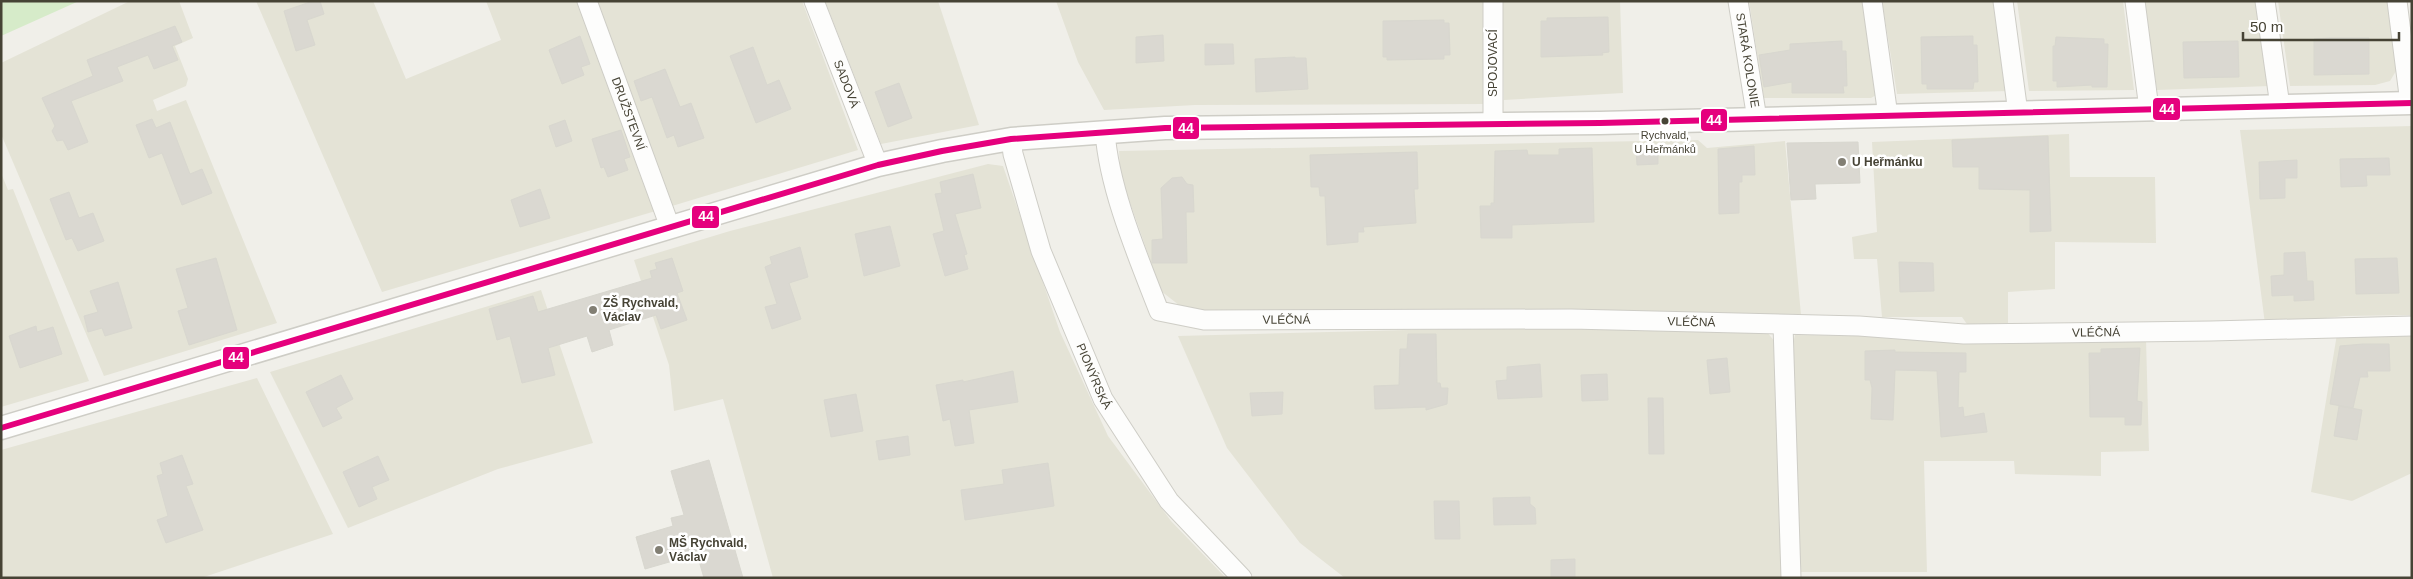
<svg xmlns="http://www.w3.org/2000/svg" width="2413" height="579" font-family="Helvetica,sans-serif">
<rect width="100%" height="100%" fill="#f0efe9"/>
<path fill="#e4e3d6" d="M130,1H179L193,38L175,46L188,79L186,86L153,100L157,111L186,100L277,323L104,376L1,134V63Z
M256,1H373L406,79L501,40L486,1H582L659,210L382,292Z
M594,1H802L858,150L672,206Z
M825,1H938L979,125L881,144Z
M1056,1H1486L1485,104L1195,105L1104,110L1078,62Z
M1502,1H1620L1623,93L1504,100Z
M1749,1H1864L1878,94L1871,98H1764Z
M1882,1H1998L2009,91L1897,94Z
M2017,1H2123L2134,90L2029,91Z
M2144,1H2257L2270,86L2157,90Z
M2278,1H2387L2396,71L2390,81L2375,85L2290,86Z
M2412,126V315L2345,316L2265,324L2240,130Z
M2069,134L2070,177H2155L2156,243L2055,242V289L2008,292V328L1969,327L1962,317H1882L1877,259H1854L1852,237L1877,232L1872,142Z
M1698,140L1707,148L1785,141L1801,315H1200L1184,309L1161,291L1121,177L1119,151Z
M988,164L1003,166L1060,332L1108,436L1171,521L1226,578H773L723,399L674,411L669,365L634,260L730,231Z
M1,173L8,190L13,189L89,381L1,407Z
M541,290L593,443L498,469L348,528L270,372Z
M1560,326L1767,332L1775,342L1783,578H1345L1300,543L1227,448L1178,336Z
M2337,334H2412V473L2352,501L2311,492Z
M1795,335L2146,339L2149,451L2101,452V476L2015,474L2014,461H1924L1927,572H1798L1790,356Z
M257,378L333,534L201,578H1V450Z"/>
<path fill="#d6ebc9" d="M1,1H79L1,36Z"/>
<path fill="#dad8d1" stroke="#d8d7cf" d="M313,1H320L324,14L307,20L315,45L296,51L284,11Z
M1608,17L1609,52L1602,53L1603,55L1541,57V21H1547V18Z
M1444,20V23H1449L1450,55H1444V59L1387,60V57H1383V21Z
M175,26L182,42L172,46L178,60L154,69L148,55L117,67L123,81L71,101L88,142L68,150L63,140L57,141L52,131L55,126L42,98L93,76L87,60Z
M1163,35L1164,61L1136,63V37Z
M580,36L590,64L581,67L584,75L562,84L549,50Z
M1973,36V45H1977L1978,82H1974L1973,89H1927V84H1922L1921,37Z
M2056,37L2104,39V44H2108L2107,87H2092V85L2057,87V81H2053V46H2055Z
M2330,38H2369V74L2314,75V39Z
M1842,41V51H1846L1847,86H1843L1844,93H1792V82L1764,87L1759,55L1790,50V44Z
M2238,41L2239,77L2184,78L2183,42Z
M1205,44H1233L1234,64L1205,65Z
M753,47L767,85L779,80L791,109L756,123L730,56Z
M1295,57V58H1306L1308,89L1256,92L1255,59Z
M665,69L680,107L691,103L704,138L678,147L674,135L667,138L652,97L641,101L634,81Z
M899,83L912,118L888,127L875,92Z
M152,119L156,128L170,122L190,174L202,169L212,193L182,205L162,153L149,158L136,125Z
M565,120L572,141L556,147L549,126Z
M621,130L630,157L624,159L628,170L608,177L604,167L601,168L592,139Z
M2048,136L2051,231L2030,232V190L1979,189V167H1953L1952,140Z
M1858,142L1860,183L1815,184L1816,199L1791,200L1787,143Z
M1658,146V164L1637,165L1636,148Z
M1754,146L1755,175H1742V182H1739V213L1719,214L1718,149Z
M1592,148L1594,222L1512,225V238H1481L1480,206H1491V203H1494L1495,151L1527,150L1528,155H1559V149Z
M1417,152L1418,189H1414L1416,223L1363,227L1364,232H1358V242L1327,245L1325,196H1320L1319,187H1311L1310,155Z
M2389,158L2390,175H2366L2367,186L2341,187L2340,159Z
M2297,160V178H2285V198L2260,199L2259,162Z
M973,174L981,208L955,214L967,254L964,255L968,269L945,276L933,234L944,231L935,194L942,193L940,182Z
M1182,177L1187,184L1193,185L1194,212H1186L1187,263H1152V240L1163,239L1161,188L1172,178Z
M540,189L550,218L520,227L511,200Z
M69,192L79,218L93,213L104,241L78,251L72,238L66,240L50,199Z
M890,226L900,266L864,276L855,234Z
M800,247L808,277L789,283L801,319L772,329L765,307L777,304L765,267L772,264L770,257Z
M2305,252L2307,281H2313L2314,300L2294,301V295L2272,296L2271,276L2284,275V253Z
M216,258L237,330L189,345L178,311L188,308L176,269Z
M672,258L683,291L677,293L687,320L661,329L656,315L609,330L613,345L592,352L587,336L548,348L555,375L522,383L510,336L497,340L489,309L533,296L538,312L652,278L650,271L657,269L655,263Z
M2397,258L2399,293L2356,294L2355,259Z
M1899,262L1933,263L1934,291L1900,292Z
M118,282L132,328L105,336L102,328L88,332L84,316L98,312L90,291Z
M36,326L37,332L53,327L62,354L20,368L9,336Z
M1408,334H1436L1437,383H1440L1441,388H1448L1447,404L1426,410V407L1375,409L1374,386L1399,385L1400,349H1407Z
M2363,344H2389L2390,371H2367L2368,377H2360L2353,408L2330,404L2340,346Z
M2140,348L2137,401L2142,402L2141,425H2125V417H2090L2089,353H2101V349Z
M1895,350V352L1966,353V372H1959L1958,408L1963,407L1964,417L1984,413L1987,432L1941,437L1937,371L1895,370L1893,420L1871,419L1872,388L1870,380H1865V351Z
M1727,358L1730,392L1710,394L1707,360Z
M1540,364L1542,397L1498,399L1496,381L1507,380V367Z
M1013,371L1018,402L969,410L974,443L955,446L950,419L943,421L936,385L963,380V382Z
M1607,374L1608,400L1582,401L1581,375Z
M341,375L353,399L336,408L342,418L323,427L306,392Z
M1283,392L1282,414L1252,416L1250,393Z
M856,394L863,431L831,437L824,400Z
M1648,398H1663L1664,454H1649Z
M2339,406L2362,410L2357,440L2334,436Z
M908,436L910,455L879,460L876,441Z
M182,455L193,484L186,486L203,530L166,543L157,520L168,516L157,476L163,474L160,463Z
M378,456L389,480L372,487L377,499L359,507L343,472Z
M709,460L743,578H704L697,554L645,569L636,537L673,526L671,518L684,515L671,471Z
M1048,463L1054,506L965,520L961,490L1004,484L1002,470Z
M1530,497V504L1535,508L1536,524L1494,525L1493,498Z
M1434,501H1459L1460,539H1435Z
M1575,559V578H1551V560Z"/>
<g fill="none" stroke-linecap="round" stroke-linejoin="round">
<g stroke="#cecdc6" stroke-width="21">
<g id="minor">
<path id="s1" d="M587,1L670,227"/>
<path id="s2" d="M814,1L878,165"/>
<path d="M1493,1V125"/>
<path id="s3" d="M1738,1L1757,119"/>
<path d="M1872,1L1888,116"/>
<path d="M2003,1L2018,113"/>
<path d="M2135,1L2149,109"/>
<path d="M2265,1L2280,106"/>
<path d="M2397,1L2410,103"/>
<path id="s4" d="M1105,132C1109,189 1138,257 1159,311L1204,320L1571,319L1859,326L1964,334L2211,331L2412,326"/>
<path id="s5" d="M1011,139L1013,154L1041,251L1103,399L1169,501L1242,578"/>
<path d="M1783,325L1791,578"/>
</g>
</g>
<g stroke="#cecdc6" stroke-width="25">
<path id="tertiary" d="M1,428L878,165L942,151L1011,139L1165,128L1600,123L2412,103"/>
</g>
<use href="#minor" stroke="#fdfdfc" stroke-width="19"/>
<use href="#tertiary" stroke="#fdfdfc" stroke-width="22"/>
<g stroke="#fff" stroke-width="10">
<path id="bus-1" d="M1,428L878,165L942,151L1011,139L1165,128L1600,123L2412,103"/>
</g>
<use href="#bus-1" stroke="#e5007d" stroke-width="6"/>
</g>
<circle fill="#464335" stroke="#fff" stroke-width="2" cx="1665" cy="121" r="4.5"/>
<g fill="#827f74" stroke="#fff" stroke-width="2">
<circle cx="1842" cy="162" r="5"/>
<circle cx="593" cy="310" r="5"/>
<circle cx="659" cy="550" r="5"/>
</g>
<g text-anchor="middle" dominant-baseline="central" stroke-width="5" stroke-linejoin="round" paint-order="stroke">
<g font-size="11" fill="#464335" stroke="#fff">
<text x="1665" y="135">Rychvald,<tspan x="1665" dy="14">U Heřmánků</tspan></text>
</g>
<g font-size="12" fill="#464335" stroke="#fff">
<text stroke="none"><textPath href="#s3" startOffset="60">STARÁ KOLONIE</textPath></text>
<text transform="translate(1493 63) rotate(-90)">SPOJOVACÍ</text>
<text stroke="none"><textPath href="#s2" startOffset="89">SADOVÁ</textPath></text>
<text stroke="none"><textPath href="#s1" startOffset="120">DRUŽSTEVNÍ</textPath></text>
<text stroke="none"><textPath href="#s4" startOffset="316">VLÉČNÁ</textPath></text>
<text stroke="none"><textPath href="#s4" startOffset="721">VLÉČNÁ</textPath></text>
<text stroke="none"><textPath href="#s4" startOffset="1126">VLÉČNÁ</textPath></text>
<text stroke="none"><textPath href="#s5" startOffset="252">PIONÝRSKÁ</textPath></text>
</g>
<g font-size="12" font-weight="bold" fill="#464335" stroke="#fff" text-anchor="start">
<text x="1852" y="162">U Heřmánku</text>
<text x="603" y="303">ZŠ Rychvald,<tspan x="603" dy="14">Václav</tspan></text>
<text x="669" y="543">MŠ Rychvald,<tspan x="669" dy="14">Václav</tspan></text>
</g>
</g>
<g stroke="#fff" stroke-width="2">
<rect x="2152" y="97" width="29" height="24" rx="5" fill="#e5007d"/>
<rect x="1700" y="108" width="28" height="24" rx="5" fill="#e5007d"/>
<rect x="1172" y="116" width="28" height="24" rx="5" fill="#e5007d"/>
<rect x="691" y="205" width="29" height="24" rx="5" fill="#e5007d"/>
<rect x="222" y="346" width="28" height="24" rx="5" fill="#e5007d"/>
</g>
<g font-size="14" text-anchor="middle" font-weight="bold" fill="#fff">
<text x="2167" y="114">44</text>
<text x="1714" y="125">44</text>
<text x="1186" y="133">44</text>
<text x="706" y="221">44</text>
<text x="236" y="362">44</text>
</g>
<rect width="2413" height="579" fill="none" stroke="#464335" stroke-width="5"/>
<path d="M2243 32v8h156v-8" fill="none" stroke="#464335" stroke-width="2.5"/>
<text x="2250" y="32" font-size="15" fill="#464335" stroke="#ffffff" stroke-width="4" paint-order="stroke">50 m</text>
</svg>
